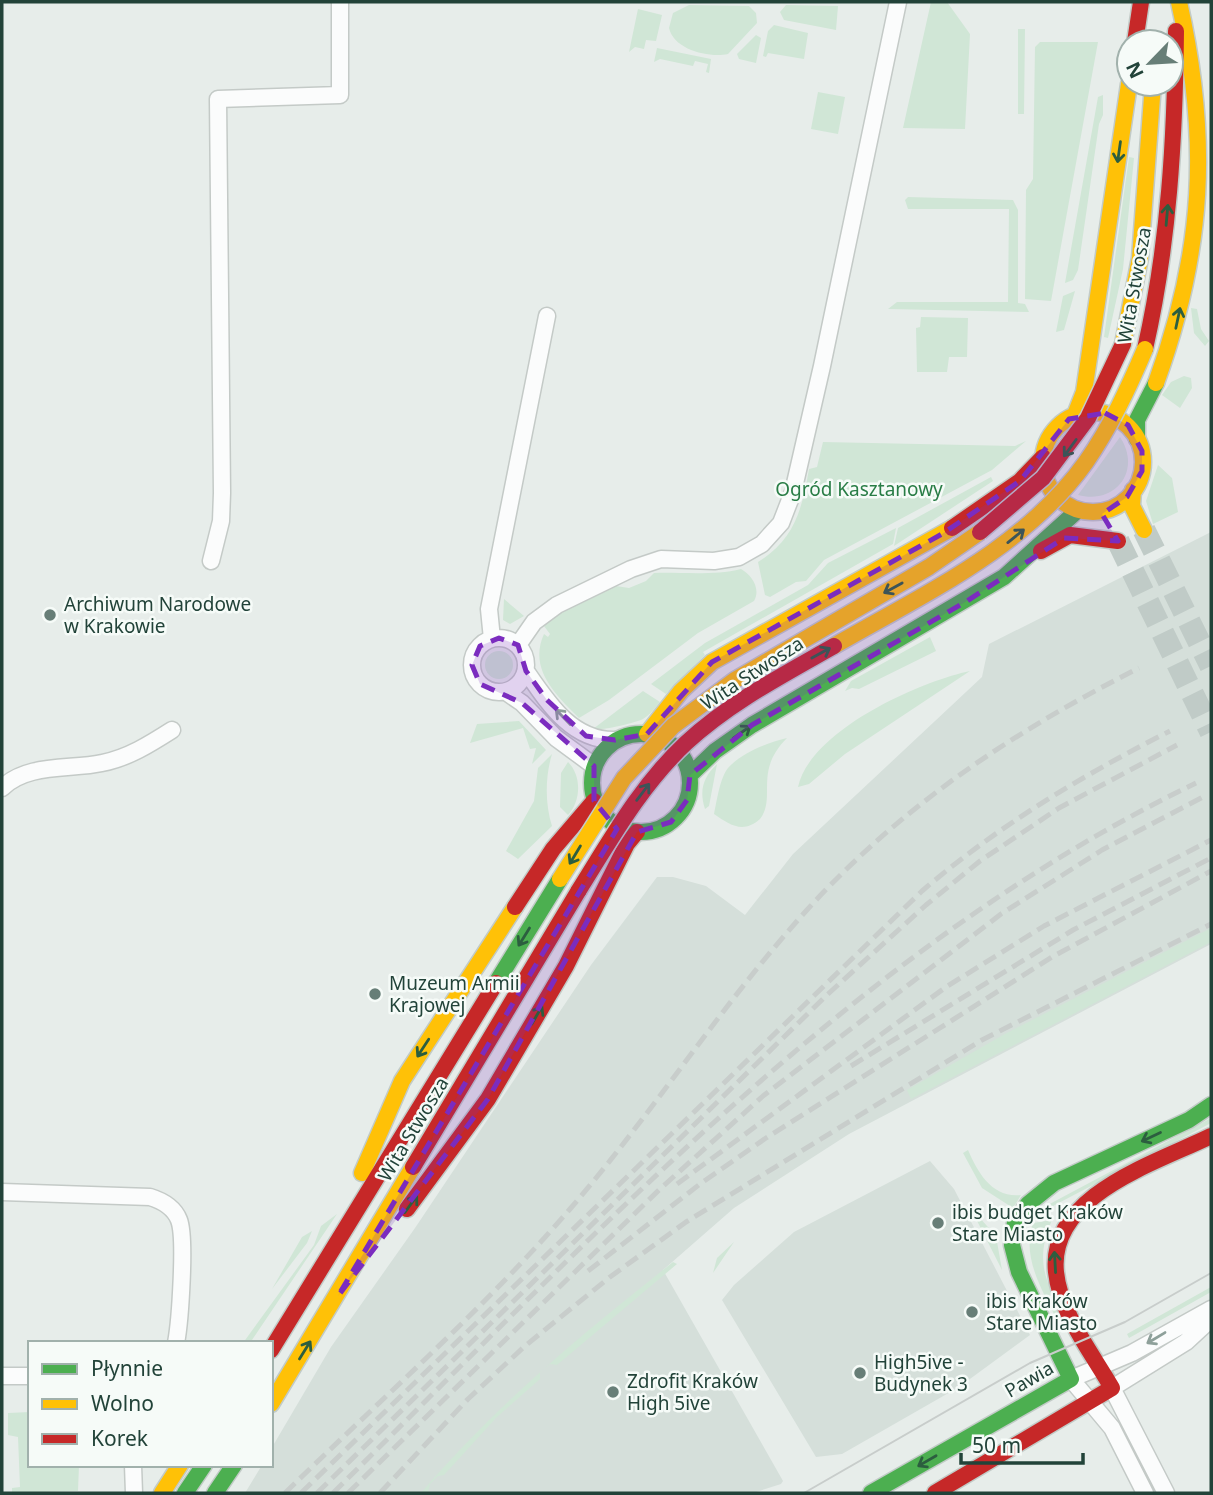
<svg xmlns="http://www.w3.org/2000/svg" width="1213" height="1495" font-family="'Noto Sans',sans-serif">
<rect width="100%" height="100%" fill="#e7edea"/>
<path fill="#d5dfda" d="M1211,532V944L849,1134L734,1208L663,1270L783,1481L781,1484L753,1493H245L262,1465H271V1449L331,1347L415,1228L591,965L657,877H673L706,886L745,915L793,854L982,677L989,644Z
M930,1161L954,1189L1030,1335L959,1387L842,1454L816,1457L722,1300L734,1285L794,1232Z"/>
<path fill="#d0e6d6" d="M931,2H947L970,34L965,129L903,128Z
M689,5L749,6L756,13L757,23L728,54C709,58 674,50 669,28L673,13Z
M786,5L838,6L836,30L784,20L780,12Z
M638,9L662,15L656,41L646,40L644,49L635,47L629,52Z
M774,25L808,33L804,59L768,53L766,57L763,56L768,31Z
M1018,29H1025L1024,114H1018Z
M756,35L761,38L756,63L739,59L737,54Z
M1040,42H1098L1051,301L1025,299L1026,190L1033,179L1035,47Z
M657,48L711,59L709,73L706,72L708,64L695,61L693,66L660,59L654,62Z
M818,92L845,97L838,134L811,129Z
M1103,95V115L1099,124L1078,270L1073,280L1065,283L1098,97Z
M1129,157L1134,158L1123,269L1108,338L1104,337Z
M908,197L1013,200L1018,210V303L1025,304L1029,312L888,309L897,302H1008L1009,209H908L905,200Z
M1075,291L1064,330L1056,332L1063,296Z
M1191,308L1197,309L1201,329L1209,341L1205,346L1194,333Z
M921,317L968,318L967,357H949L947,372H917L916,328L920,327Z
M1184,376L1191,378L1192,388L1180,408L1162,395L1171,382Z
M1120,437C1142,470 1116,505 1078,495Z
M1026,441L992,470L824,560L806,581L796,582L770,597L765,595L758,562C795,539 802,509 809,469L817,467L823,442L1015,446Z
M1158,465L1172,478L1178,512L1153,524L1146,501Z
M991,477L993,481L894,546L898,528Z
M896,528L893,544L703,652L705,655L666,694L651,684L705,643L808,585L828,563Z
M741,569C752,575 761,589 754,601L698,633L609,700L579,718C556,695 528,669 544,634L548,637L550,634L544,626L561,613L616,586L629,588L646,581L654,573C681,572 713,576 741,569Z
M504,599L524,616L510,624L503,620Z
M930,637L936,651L859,689L852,688L845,691L851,681Z
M485 665a14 14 0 1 1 28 0a14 14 0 1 1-28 0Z
M970,671L845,754L809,784L798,787C810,731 918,682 970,671Z
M643,691L660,702C655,708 650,715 643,719C635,723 601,731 593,729Z
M519,721L546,750L532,764L536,748L530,749L523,728L470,743L477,724Z
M787,738C753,772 777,797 760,819C743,834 730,825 714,814C717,800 720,778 728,768C741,753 769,742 787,738Z
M552,754C545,777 545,804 552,826L518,859L506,851L534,801L538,768Z
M568,762C582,776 581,801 568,815L560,807L561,773Z
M717,764L709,806L705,809C699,791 703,777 717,764Z
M1211,928V942L911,1099L907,1090L1003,1035Z
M1211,1118V1123L1053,1206L1044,1207Z
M968,1150C978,1173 992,1198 1021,1195L1013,1208L982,1188L963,1153Z
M970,1207L996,1236L1002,1270Z
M337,1214L250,1343H243L314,1245L321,1226Z
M1052,1220C1034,1261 1046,1281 1064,1319L1058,1322C1043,1291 1021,1258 1033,1223Z
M312,1231L307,1243L272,1289L302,1237Z
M734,1242L713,1273L717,1258Z
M673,1262L677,1264L557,1365L550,1364L540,1372V1379L496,1418L444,1475L438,1476L430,1484L428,1493H421C495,1406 583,1333 673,1262Z
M1211,1287V1292L1129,1338L1127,1334Z
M30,1412V1465H79L78,1491L12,1493V1488L20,1487L18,1437L8,1435V1413Z"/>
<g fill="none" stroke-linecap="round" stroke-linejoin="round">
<path stroke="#c0cbc7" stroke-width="23" stroke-dasharray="23 11" stroke-linecap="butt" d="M1144,530L1211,666
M1118,541L1211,732"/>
<g stroke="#c4cac7" stroke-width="19">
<path id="street" d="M211,561L221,521L222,493L218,99L340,95V2
M472 665a27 27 0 1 1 54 0a27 27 0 1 1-54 0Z
M492,639L489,609L547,316
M518,645L534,622L557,605L631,569L661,559L714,561L739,557L762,544L781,523L793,492L822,366L898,2
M526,671C548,703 572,741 615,740
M506,692L522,703L556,738L594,766
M2,788C27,763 70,770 102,763C128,758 150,744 172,730
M2,1192L150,1197C163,1201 174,1207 179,1220C186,1238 180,1322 176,1343
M2,1376H30
M133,1465L134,1493
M1145,1493L1112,1428L1071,1379L1132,1353L1211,1309
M1166,1493L1112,1388L1186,1342L1211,1319"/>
</g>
<g stroke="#c2cbc7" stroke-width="19">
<path id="fast" d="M1137,439V420L1156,383
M592 783a49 49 0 1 1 98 0a49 49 0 1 1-98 0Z
M690,775L715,751L752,725L1004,577L1078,510
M496,983L560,879
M185,1493L204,1465
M215,1493L234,1465
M871,1493L1071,1379L1019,1272L1012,1245L1015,1222L1028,1204L1054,1183L1189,1120L1211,1105"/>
</g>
<g stroke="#c2cbc7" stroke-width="19">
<path id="slow" d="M1123,344L1140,258L1153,84
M1156,383C1204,251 1210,139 1179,2
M1043 462a50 50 0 1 1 100 0a50 50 0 1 1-100 0Z
M1075,415L1084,392L1129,84
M1133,490L1132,506L1144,530
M647,734L681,691L712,662L952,528
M362,1173L402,1081L515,907
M271,1404L413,1167
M162,1493L180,1465"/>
</g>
<g stroke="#c2cbc7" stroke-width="19">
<path id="jam" d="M1135,42L1141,2
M1145,349C1169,244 1175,138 1176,31
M952,528L1020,481L1043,457
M1041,551L1070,535L1118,541
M515,907L553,849L594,801
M413,1167L579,890
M407,1209L488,1099L566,966L627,844L637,832
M271,1350L496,983
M935,1493L1112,1388C1092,1353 1060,1313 1056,1272C1048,1195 1156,1163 1211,1136"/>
</g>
<use href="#street" stroke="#fbfcfc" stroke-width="16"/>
<use href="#fast" stroke="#4caf50" stroke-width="16"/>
<use href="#slow" stroke="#ffc107" stroke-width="16"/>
<use href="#jam" stroke="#c62828" stroke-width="16"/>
<path stroke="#c8cdcb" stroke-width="2" d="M804,1493L1030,1363L1125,1322L1211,1273"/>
<path stroke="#c8cdcb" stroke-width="5" stroke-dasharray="14 7" stroke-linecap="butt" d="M851,1066L1073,930L1211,858
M677,1184L946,987L1044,926L1211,840
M588,1271L700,1184L766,1138L1052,957L1211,871
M285,1493C380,1400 483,1310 570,1209C653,1113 721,1005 806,911C900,807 1014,731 1139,668
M301,1493L922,891C998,826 1081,776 1170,731
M317,1493L828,994L926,905L980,861L1059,808L1177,745
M333,1493C595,1235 860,945 1196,783
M348,1493L660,1189L763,1096L1001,914L1102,850L1203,797
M380,1493L468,1399L525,1346L610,1277L686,1222L982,1040L1211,924"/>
<g stroke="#c2ccc9" stroke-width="19" stroke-linecap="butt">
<path id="slow-bridge" d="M834,646C922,595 1025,548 1086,462C1111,426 1128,389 1145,349
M560,879L624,778L673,726L735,680L929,567L980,532"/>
</g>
<g stroke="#c2ccc9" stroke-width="19" stroke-linecap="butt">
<path id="jam-bridge" d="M980,532L1043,478L1088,418L1123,344
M579,890C611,839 641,785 686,743C729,703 783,675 834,646"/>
</g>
<use href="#slow-bridge" stroke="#ffc107" stroke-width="16"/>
<use href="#jam-bridge" stroke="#c62828" stroke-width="16"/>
</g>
<defs><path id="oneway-shaft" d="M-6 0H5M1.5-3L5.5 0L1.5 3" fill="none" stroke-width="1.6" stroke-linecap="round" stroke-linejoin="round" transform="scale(1.75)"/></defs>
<g stroke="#2c5e3f">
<use href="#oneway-shaft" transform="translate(1119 152) rotate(98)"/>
<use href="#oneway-shaft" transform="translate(1167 215) rotate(-85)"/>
<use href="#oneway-shaft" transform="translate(1178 318) rotate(-78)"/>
<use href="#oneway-shaft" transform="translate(1070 448) rotate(126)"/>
<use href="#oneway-shaft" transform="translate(1016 536) rotate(-39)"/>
<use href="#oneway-shaft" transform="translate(893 588) rotate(151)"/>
<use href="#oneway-shaft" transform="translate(821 653) rotate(-29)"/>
<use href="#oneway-shaft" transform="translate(742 732) rotate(-35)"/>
<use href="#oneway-shaft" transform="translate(643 792) rotate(-53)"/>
<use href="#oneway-shaft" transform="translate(575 855) rotate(121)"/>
<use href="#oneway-shaft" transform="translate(524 937) rotate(122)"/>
<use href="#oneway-shaft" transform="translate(537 1015) rotate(-60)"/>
<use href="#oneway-shaft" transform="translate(423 1048) rotate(123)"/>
<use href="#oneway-shaft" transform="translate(1151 1137) rotate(155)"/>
<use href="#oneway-shaft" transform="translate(411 1204) rotate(-54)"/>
<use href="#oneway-shaft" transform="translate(1055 1262) rotate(-93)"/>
<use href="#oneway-shaft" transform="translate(305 1350) rotate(-58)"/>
<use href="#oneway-shaft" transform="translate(927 1461) rotate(150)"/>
</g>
<g stroke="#8ea09a">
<use href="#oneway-shaft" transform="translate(563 717) rotate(-134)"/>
<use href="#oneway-shaft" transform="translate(1156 1338) rotate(149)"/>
</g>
<path fill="#7b2cbf" fill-opacity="0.2" stroke="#7b2cbf" stroke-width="5" stroke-dasharray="14 9" stroke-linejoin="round" d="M1105,413L1128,425L1142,451V471L1127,497L1102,514L1118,541L1064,538L967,601L752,725L690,775L687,800L671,822L637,832L488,1099L338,1296L617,829L594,801V766L522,703L480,684L472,665L480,646L499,638L518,645L526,671L547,700L586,736L615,740L647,734L712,662L942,534L1020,481L1069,419Z"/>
<g fill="#677e77" stroke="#f6fbf8" stroke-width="2.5">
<circle cx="50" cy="615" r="7"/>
<circle cx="375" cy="994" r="7"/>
<circle cx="938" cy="1223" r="7"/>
<circle cx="972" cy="1312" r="7"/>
<circle cx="860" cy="1373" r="7"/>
<circle cx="613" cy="1392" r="7"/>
</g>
<g text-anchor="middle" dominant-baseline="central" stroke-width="5" stroke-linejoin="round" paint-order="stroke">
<g font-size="19" fill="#224339" stroke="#f6fbf8">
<text transform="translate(1134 285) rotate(-80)">Wita Stwosza</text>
<text transform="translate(752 673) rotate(-33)">Wita Stwosza</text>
<text transform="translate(413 1129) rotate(-59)">Wita Stwosza</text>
<text transform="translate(1029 1379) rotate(-30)">Pawia</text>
</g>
<g font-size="19" fill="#297d46" stroke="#f6fbf8">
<text x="859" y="489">Ogród Kasztanowy</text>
</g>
<g font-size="19" fill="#224339" stroke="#f6fbf8" text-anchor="start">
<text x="64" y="604">Archiwum Narodowe<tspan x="64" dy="22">w Krakowie</tspan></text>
<text x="389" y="983">Muzeum Armii<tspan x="389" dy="22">Krajowej</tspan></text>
<text x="952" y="1212">ibis budget Kraków<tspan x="952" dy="22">Stare Miasto</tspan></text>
<text x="986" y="1301">ibis Kraków<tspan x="986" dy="22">Stare Miasto</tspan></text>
<text x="874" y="1362">High5ive -<tspan x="874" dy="22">Budynek 3</tspan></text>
<text x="627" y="1381">Zdrofit Kraków<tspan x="627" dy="22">High 5ive</tspan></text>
</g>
</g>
<rect width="1213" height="1495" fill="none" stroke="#224339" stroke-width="7"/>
<rect x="28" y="1341" width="245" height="126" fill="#f6fbf8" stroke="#a1b1ac" stroke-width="2"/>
<rect x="42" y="1364" width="35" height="10" fill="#4caf50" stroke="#a1b1ac" stroke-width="2"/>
<text x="91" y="1376" font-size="21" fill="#224339">Płynnie</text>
<rect x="42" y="1399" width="35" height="10" fill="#ffc107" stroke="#a1b1ac" stroke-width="2"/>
<text x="91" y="1411" font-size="21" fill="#224339">Wolno</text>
<rect x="42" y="1434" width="35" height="10" fill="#c62828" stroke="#a1b1ac" stroke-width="2"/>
<text x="91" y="1446" font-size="21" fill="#224339">Korek</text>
<g transform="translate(1150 63) rotate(245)"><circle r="33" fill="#f6fbf8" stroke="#a1b1ac" stroke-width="2"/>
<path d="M0-5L12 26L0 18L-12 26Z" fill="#677e77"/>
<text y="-10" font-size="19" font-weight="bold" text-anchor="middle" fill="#224339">N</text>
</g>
<path d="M961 1453v10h122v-10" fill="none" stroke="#224339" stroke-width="3.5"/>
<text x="972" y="1453" font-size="21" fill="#224339" stroke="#f6fbf8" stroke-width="5" paint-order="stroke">50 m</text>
</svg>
